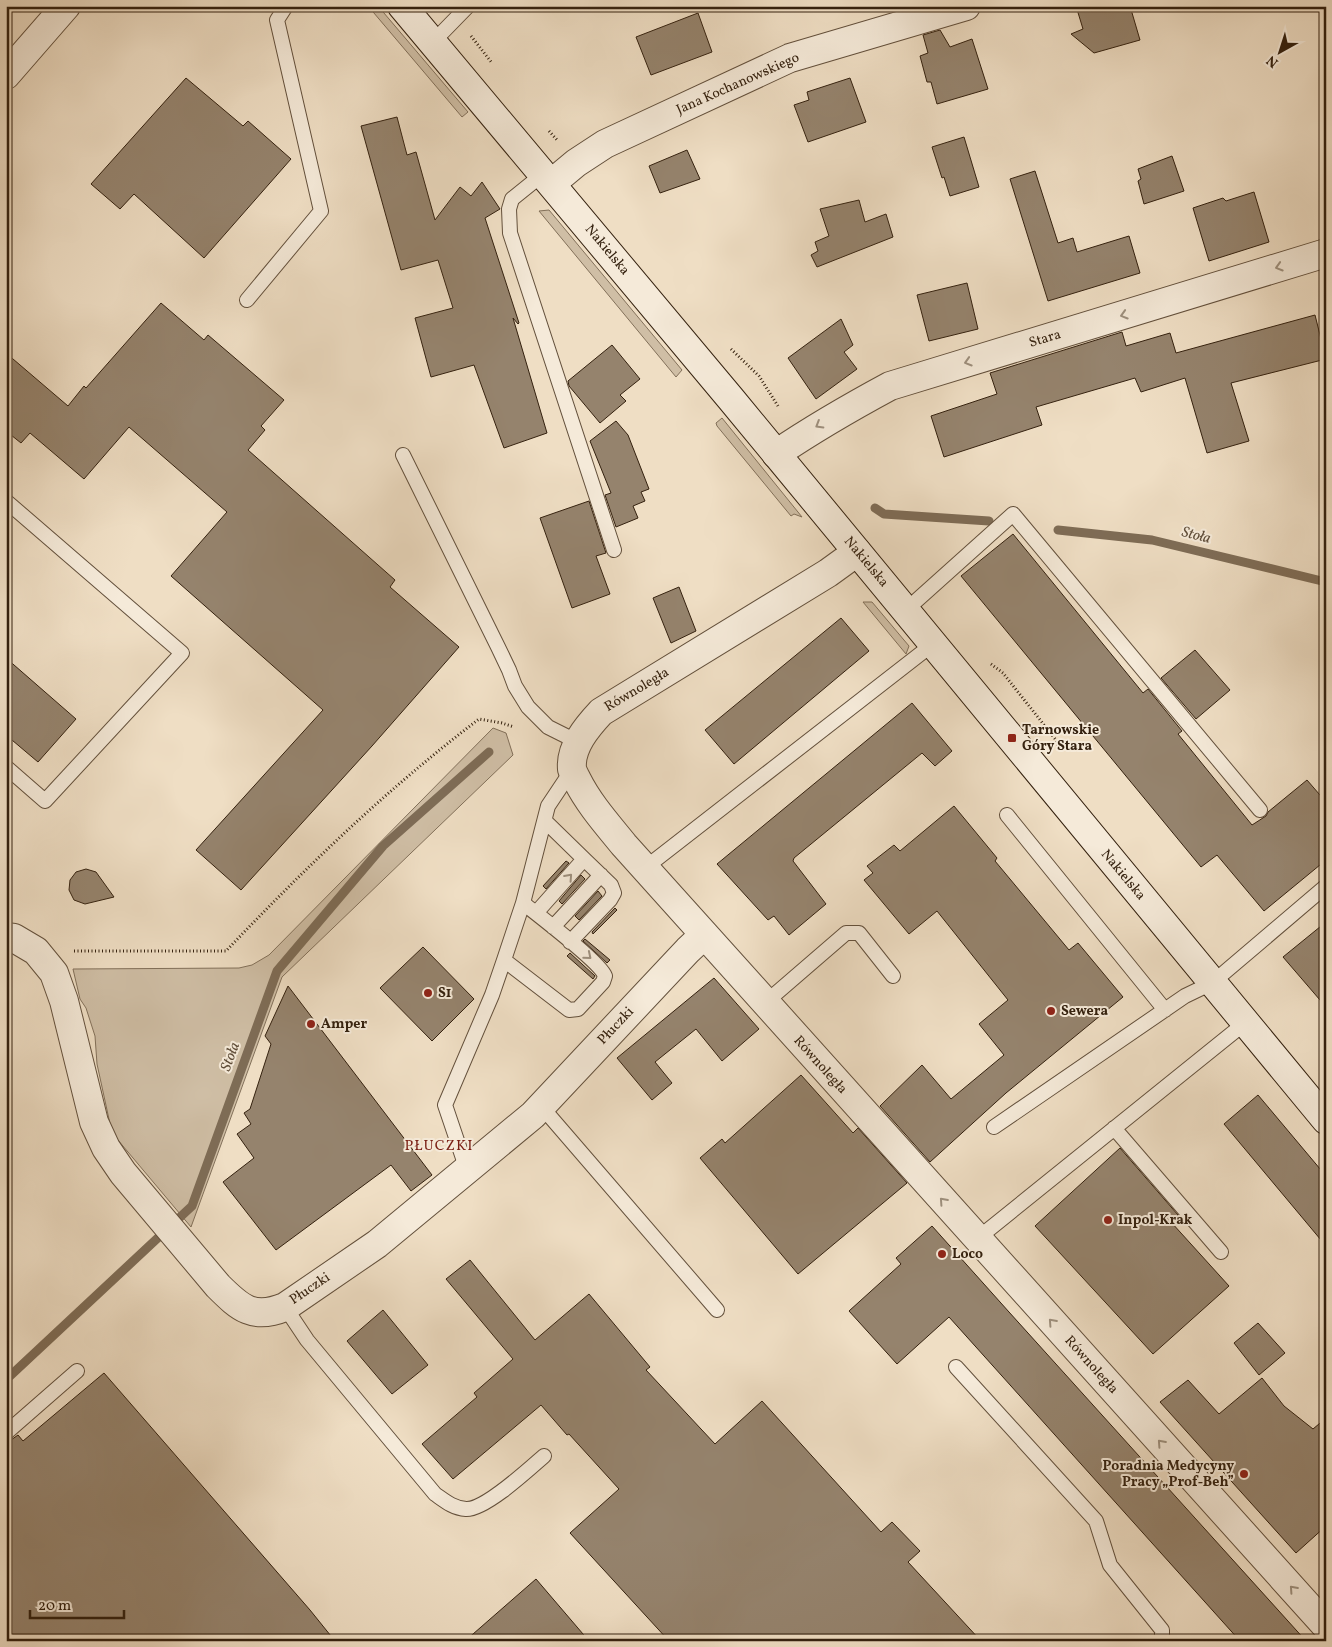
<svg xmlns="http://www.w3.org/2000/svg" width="1332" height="1647" font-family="Vollkorn,serif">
<rect width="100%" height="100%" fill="#efdec4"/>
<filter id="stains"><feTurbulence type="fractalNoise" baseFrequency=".004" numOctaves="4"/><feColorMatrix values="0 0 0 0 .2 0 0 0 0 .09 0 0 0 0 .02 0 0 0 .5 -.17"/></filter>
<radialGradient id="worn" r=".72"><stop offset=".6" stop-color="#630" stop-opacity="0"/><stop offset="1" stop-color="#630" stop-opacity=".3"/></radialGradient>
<path fill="#cfbea5" stroke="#82705a" d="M368,6H378L468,112L462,117Z
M549,210L682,370L676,377L539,211Z
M722,418L802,517L794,514L791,516L717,426L716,423Z
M863,602H872L909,646L906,654Z
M493,728L506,733L513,755L282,977L191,1227L112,1133L97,1064L95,1036L86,1008L80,999L73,969L239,968L252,965L269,955Z"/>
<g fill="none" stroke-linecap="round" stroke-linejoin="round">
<path stroke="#7e6c56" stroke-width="9" d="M875,508L884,514L989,521
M1058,530L1152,540L1326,582
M10,1376L192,1206L277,971L383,846L489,752"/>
</g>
<path fill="#95836d" stroke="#34210f" d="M1076,6H1130L1140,40L1094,53L1071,34L1083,29Z
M698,13L712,52L651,75L636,37Z
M940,30L950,47L972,39L988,89L937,104L931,82H927L920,56L928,53L923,35Z
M186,78L243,126L248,121L291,159L204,258L134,194L120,209L91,184Z
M850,78L866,122L808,142L794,105L809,100L807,92Z
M397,117L407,155L416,152L435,220L460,187L471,196L482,182L500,209L485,218L519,323L518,324L513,318L547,433L504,448L474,365L431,377L415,318L453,308L438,260L401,270L361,126Z
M964,137L979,187L950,196L944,177L942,178L932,147Z
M687,150L700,179L660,193L649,166Z
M1172,156L1184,191L1144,204L1138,181L1141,179L1138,169Z
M1035,171L1058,243L1073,238L1077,252L1129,236L1140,273L1048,301L1010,179Z
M1254,192L1269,242L1209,261L1193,208L1223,198L1226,201Z
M859,200L865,222L886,214L893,237L817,267L811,255L818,251L815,242L829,236L820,209Z
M967,283L978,329L929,341L917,295Z
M161,303L204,340L208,335L284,400L261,426L265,430L248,450L395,580L390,587L459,647L372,746L241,890L196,850L323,710L171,576L227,512L129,427L84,479L30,433L21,443L6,431V353L68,406L84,386L86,388Z
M1315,315L1326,359L1231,383L1249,441L1207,453L1185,378L1141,392L1135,378L1036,407L1042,425L944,457L931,416L997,394L990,373L1122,332L1126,346L1170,333L1176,353Z
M841,319L853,345L844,352L857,369L816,399L788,358Z
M612,345L640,379L620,395L626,401L600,423L569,386L568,381Z
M616,421L628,435L649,489L641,492L645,501L633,506L638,518L616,527L605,495L611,493L590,441Z
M589,501L606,553L596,556L610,594L572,608L540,518Z
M1013,534L1143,693L1148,689L1182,731L1178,734L1252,825L1266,816L1268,812L1307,780L1326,802V860L1264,911L1217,855L1201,867L961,576Z
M679,587L696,631L671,643L653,598Z
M841,618L869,651L734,764L705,730Z
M1195,650L1230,690L1196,719L1161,678Z
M6,658L76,719L38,762L6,735Z
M912,703L952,751L935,766L922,753L794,858L793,861L826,904L789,935L774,916L768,920L717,864Z
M954,806L997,858L995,861L1069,950L1078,943L1123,997L1006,1093L930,1162L880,1106L922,1065L951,1099L1004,1055L979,1024L1008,1000L937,911L909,934L864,880L873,873L867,866L894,845L900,851Z
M566,861L569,863L546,889L543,886Z
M86,869L96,872L114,897L85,904L74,900L69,890L70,880L76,872Z
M581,875L585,879L562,904L559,901Z
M598,891L602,896L579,920L575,916Z
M615,908L617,910L593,934L592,932Z
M1326,922V1007L1283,957Z
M585,939L610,960L607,963L583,941Z
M423,947L474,999L432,1041L380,988Z
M570,953L594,975L595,976L593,979L567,956Z
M714,978L759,1029L722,1061L696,1029L655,1062L672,1083L652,1100L617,1058Z
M288,986L432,1175L411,1191L391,1165L276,1250L223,1182L254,1158L237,1134L251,1124L244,1113L250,1109L271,1044L265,1036Z
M801,1075L853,1133L858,1128L907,1183L798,1274L700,1158L722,1139L725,1143Z
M1258,1095L1326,1176V1246L1224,1124Z
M1120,1148L1178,1215L1171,1222L1229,1286L1153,1354L1035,1226Z
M932,1226L1009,1312L1306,1641H1240L949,1317L897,1364L849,1311L901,1264L896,1258Z
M470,1260L535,1340L589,1294L650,1367L646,1370L715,1444L762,1401L881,1532L892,1522L920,1551L908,1562L981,1641H669L570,1533L619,1489L569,1434L567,1435L541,1405L453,1479L422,1444L477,1397L474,1393L513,1359L446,1279Z
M383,1310L428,1365L392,1394L347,1341Z
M1258,1323L1285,1353L1259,1375L1234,1343Z
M104,1373L310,1610L335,1641H6V1442L11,1440L18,1435L23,1441Z
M1262,1378L1284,1406L1313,1429L1326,1418V1526L1296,1553L1160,1402L1188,1380L1219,1414Z
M536,1579L589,1641H465Z"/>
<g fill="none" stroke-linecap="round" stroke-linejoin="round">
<g stroke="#63503c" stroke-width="16">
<path id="lane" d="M432,43L468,6
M543,174L512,199L509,209L510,233L614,550
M247,300L321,211L277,20L286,6
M403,455L498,647L509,670L515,686L528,707L548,727L578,742
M6,501L182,653L45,801L6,767
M906,610L1013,514L1260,810
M1007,815L1165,1010
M645,868L933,644
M536,913L584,859L545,821
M553,927L601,875
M570,942L610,900L614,893L611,885L584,859
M504,960L569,1010L578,1009L603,982L605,976C601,963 538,915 523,903
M765,1003L846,933H859L893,976
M541,1106L717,1310
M994,1127L1185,996L1212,983L1326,886
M1114,1128L1221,1252
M467,1170L445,1105L492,995L504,960L523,903L548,806L572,770
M977,1239L1245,1023
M285,1307L307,1340L435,1494C445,1501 453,1508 466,1509C485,1510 529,1469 544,1456
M956,1367L1096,1521L1110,1565L1162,1630V1641
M6,1433L77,1371"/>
</g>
<g stroke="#63503c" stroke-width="30">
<path id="street" d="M6,75L66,6
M552,183L576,163L605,144L790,58L966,6
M776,454C813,429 851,407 890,386L1326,253
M857,552L828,573L601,712C587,727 570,747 572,769C573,773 575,776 577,780C589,804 607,824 624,845L1326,1626
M6,937L14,938L36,951L54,973L64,1001L94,1122L106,1148L123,1173L218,1286C240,1308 253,1320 285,1307L377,1244L533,1115L688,950L704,935"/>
</g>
<g stroke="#34210f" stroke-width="30">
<path id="secondary" d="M402,6L731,399L1326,1120"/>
</g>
<path stroke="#34210f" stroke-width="3" stroke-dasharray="1 2.5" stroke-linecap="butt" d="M471,36L492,63
M549,131L558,141
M731,349L759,376L778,406
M991,664L1003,673L1056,740L1058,746
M74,951H226C306,867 387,789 479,719L502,723L514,727"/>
<use href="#lane" stroke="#f5ead9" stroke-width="14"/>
<use href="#street" stroke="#f5ead9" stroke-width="28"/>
<use href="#secondary" stroke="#f5ead9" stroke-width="28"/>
</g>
<defs><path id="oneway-chevron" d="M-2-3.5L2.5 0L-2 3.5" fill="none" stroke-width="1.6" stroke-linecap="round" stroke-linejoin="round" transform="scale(1.25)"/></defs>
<g stroke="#9e907e">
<use href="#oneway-chevron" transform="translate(1279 267) rotate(163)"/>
<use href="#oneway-chevron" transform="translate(1124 315) rotate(163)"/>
<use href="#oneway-chevron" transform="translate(968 362) rotate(163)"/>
<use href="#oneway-chevron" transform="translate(819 425) rotate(149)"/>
<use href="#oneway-chevron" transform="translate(569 877) rotate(-48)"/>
<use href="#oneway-chevron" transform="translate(588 956) rotate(40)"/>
<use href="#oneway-chevron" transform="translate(943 1201) rotate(-132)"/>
<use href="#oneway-chevron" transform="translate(1052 1322) rotate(-132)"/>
<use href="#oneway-chevron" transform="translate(1161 1443) rotate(-132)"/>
<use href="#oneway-chevron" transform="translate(1293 1589) rotate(-132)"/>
</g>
<g fill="#8f2418" stroke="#f5ead9" stroke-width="2">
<rect x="1007" y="733" width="10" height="10" rx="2.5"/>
<circle cx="428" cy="993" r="5"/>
<circle cx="1051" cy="1011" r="5"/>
<circle cx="311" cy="1024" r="5"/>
<circle cx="1108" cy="1220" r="5"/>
<circle cx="942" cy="1254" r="5"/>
<circle cx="1244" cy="1474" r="5"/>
</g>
<g text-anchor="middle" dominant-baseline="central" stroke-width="4" stroke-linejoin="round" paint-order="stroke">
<g font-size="14" fill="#34210f" stroke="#f5ead9">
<text transform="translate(738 84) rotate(-24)">Jana Kochanowskiego</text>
<text transform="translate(607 250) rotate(50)">Nakielska</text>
<text transform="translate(1045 339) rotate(-17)">Stara</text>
<text transform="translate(866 562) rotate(50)">Nakielska</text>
<text transform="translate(637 690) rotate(-31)">Równoległa</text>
<text transform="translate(1123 875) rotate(50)">Nakielska</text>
<text transform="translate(616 1026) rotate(-47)">Płuczki</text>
<text transform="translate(820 1065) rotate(48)">Równoległa</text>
<text transform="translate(310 1289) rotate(-34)">Płuczki</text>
<text transform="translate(1091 1365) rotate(48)">Równoległa</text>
</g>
<g font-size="14" font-weight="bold" fill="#34210f" stroke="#f5ead9" text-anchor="start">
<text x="1022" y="730">Tarnowskie<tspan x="1022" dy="16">Góry Stara</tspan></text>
<text x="438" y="993">S1</text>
<text x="1061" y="1011">Sewera</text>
<text x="321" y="1024">Amper</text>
<text x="1118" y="1220">Inpol-Krak</text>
<text x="952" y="1254">Loco</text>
<text x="1234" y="1466" text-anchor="end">Poradnia Medycyny<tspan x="1234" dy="16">Pracy „Prof-Beh”</tspan></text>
</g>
<g font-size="15" font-style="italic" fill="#5f4d39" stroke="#f5ead9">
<text transform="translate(1196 536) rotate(14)">Stoła</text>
<text transform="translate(231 1057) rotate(-70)">Stoła</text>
</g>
<g font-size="15" letter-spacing="1" fill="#7a1f14" stroke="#f5ead9">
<text x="439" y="1146">PŁUCZKI</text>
</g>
</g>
<rect width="1332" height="1647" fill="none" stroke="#efdec4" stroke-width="25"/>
<rect x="8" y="8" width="1317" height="1632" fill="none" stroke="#34210f" stroke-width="2.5"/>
<rect x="12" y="12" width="1307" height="1622" fill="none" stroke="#34210f"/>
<g transform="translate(1280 52) rotate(219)" stroke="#f5ead9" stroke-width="4" paint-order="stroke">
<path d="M0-4L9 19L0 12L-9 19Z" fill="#34210f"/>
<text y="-8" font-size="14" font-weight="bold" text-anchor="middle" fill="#34210f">N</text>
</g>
<path d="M30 1610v8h94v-8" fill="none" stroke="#34210f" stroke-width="2.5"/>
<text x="38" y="1610" font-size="15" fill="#34210f" stroke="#f5ead9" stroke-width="4" paint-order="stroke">20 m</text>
<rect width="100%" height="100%" filter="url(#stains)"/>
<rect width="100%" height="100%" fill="url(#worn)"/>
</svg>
